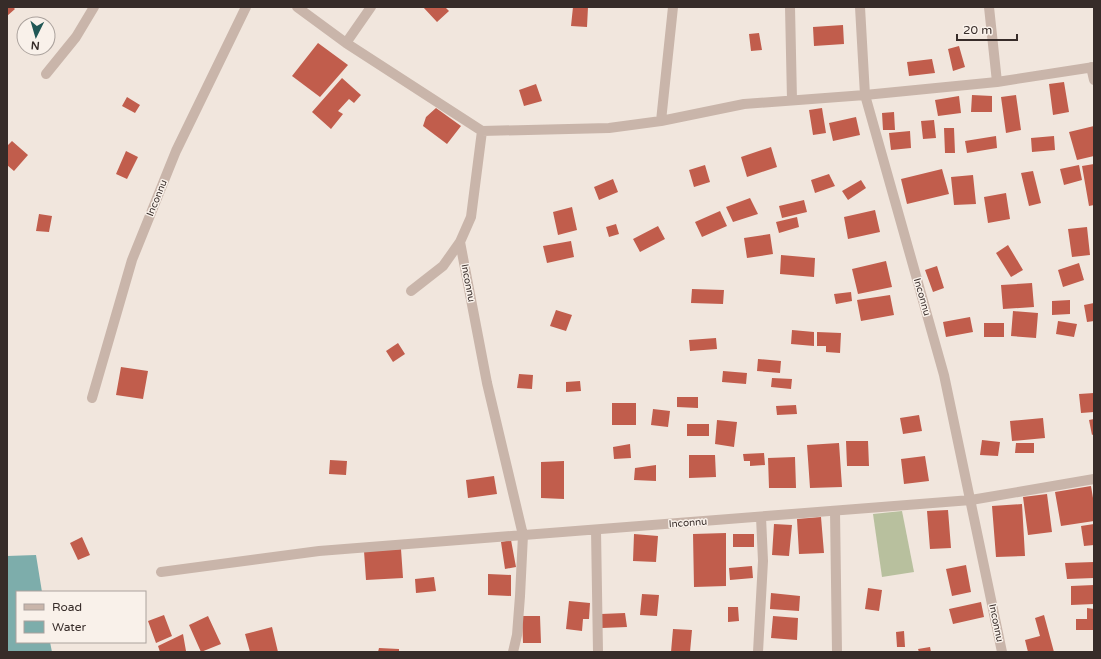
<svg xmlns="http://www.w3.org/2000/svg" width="1101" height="659" font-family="'Varela Round',sans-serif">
<rect width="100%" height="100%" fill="#f1e6dd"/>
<path fill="#b8c09e" d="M902,511L914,572L882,577L873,514Z"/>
<path fill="#7dadab" d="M36,555L42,592H17V642H50L52,652H7V556Z"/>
<path fill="#c15d4c" d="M7,7H13L15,9L7,16Z
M423,7H445L449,11L437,22Z
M573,7H588L587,27L571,26Z
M843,25L844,44L814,46L813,27Z
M759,33L762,50L751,51L749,34Z
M318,43L348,65L320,97L292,76Z
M959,46L965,67L953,71L948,49Z
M932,59L935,73L909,76L907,62Z
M342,78L361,95L354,103L349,99L338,111L343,114L331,129L312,112Z
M1064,82L1069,112L1053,115L1049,84Z
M536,84L542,101L524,106L519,90Z
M972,95L992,96V112H971Z
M1016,95L1021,130L1006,133L1001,97Z
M959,96L961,113L938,116L935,100Z
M127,97L140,105L135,113L122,106Z
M436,108L461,126L447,144L423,126L426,117Z
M822,108L826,133L813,135L809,110Z
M894,112L895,130H883L882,113Z
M856,117L860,135L833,141L829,123Z
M934,120L936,138L923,139L921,121Z
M1094,126V156L1077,160L1069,132Z
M944,128H954L955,153H945Z
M910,131L911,148L891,150L889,133Z
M996,136L997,148L967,153L965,141Z
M1054,136L1055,150L1032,152L1031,138Z
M12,141L28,155L14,171L7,165V146Z
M771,147L777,167L747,177L741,157Z
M126,151L138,157L127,179L116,174Z
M1094,164V205L1089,206L1082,166Z
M705,165L710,182L694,187L689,170Z
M1079,165L1082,180L1064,185L1060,169Z
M942,169L949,194L907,204L901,179Z
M1033,171L1041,203L1029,206L1021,173Z
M829,174L835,186L815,193L811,180Z
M973,175L976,204L954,205L951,177Z
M613,179L618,192L599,200L594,187Z
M861,180L866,188L848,200L842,191Z
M1006,193L1010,219L988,223L984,197Z
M750,198L758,214L733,222L726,207Z
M804,200L807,212L782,218L779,206Z
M572,207L577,230L558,235L553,212Z
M875,210L880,232L848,239L844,217Z
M720,211L727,226L702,237L695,222Z
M39,214L52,216L49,232L36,231Z
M797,217L799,227L779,233L776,222Z
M616,224L619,234L609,237L606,227Z
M658,226L665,239L640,252L633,239Z
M1087,227L1090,255L1072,257L1068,229Z
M770,234L773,254L747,258L744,238Z
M571,241L574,257L547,263L543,246Z
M1008,245L1023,270L1011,277L996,253Z
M781,255L815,258L814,277L780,274Z
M886,261L892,287L858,294L852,269Z
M1079,263L1084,280L1063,287L1058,270Z
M937,266L944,288L933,292L925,270Z
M1032,283L1034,307L1003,309L1001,285Z
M692,289L724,290L723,304L691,303Z
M851,292L852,301L836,304L834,294Z
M890,295L894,315L861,321L857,300Z
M1070,300V314L1052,315V301Z
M1094,303V321L1087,322L1084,305Z
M556,310L572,315L566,331L550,326Z
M1013,311L1038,313L1036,338L1011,336Z
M970,317L973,332L946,337L943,322Z
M1058,321L1077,324L1074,337L1056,334Z
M984,323H1004V337H984Z
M792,330L814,332V346L791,344Z
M817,332L841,333L840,353L826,352V346H817Z
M716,338L717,349L690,351L689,340Z
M398,343L405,354L393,362L386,351Z
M758,359L781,361L780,373L757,371Z
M121,367L148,371L143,399L116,395Z
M723,371L747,373L746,384L722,382Z
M519,374L533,375L532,389L517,388Z
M772,378L792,379L791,389L771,387Z
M580,381L581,391L566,392V382Z
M1094,393V412L1081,413L1079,394Z
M677,397H698V408L677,407Z
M612,403H636V425H612Z
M796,405L797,414L777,415L776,406Z
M653,409L670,411L668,427L651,425Z
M919,415L922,431L903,434L900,418Z
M1043,418L1045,438L1012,441L1010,421Z
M1094,419V434L1092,435L1089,420Z
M717,420L737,422L734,447L715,444Z
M687,424H709V436H687Z
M982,440L1000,442L998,456L980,455Z
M846,441H868L869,466H847Z
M839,443L842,487L810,488L807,445Z
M1016,443H1034V453H1015Z
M630,444L631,458L614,459L613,447Z
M764,453L765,465L750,466V461H744L743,454Z
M689,455H715L716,477L689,478Z
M925,456L929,481L904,484L901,459Z
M795,457L796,488H769L768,458Z
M330,460L347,461L346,475L329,474Z
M564,461V499L541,498V462Z
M656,465V481L634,480L635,468Z
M494,476L497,494L468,498L466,480Z
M1091,486L1094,504V521L1061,526L1055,492Z
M1047,494L1052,532L1028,535L1023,497Z
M1022,504L1025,556L996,557L992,506Z
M948,510L951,548L930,549L927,511Z
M821,517L824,553L799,554L797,519Z
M774,524L792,525L789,556L772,555Z
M1094,524V545L1084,546L1081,526Z
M726,533V586L694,587L693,534Z
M634,534L658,536L656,562L633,561Z
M733,534H754V547H733Z
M82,537L90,555L78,560L70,543Z
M511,540L516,567L505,569L501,542Z
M401,549L403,578L366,580L364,551Z
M1094,562V578L1067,579L1065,563Z
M966,565L971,592L952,596L946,569Z
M752,566L753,578L730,580L729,568Z
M488,574L511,575V596L488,595Z
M434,577L436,591L416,593L415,579Z
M1094,585V604L1071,605V586Z
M868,588L882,590L879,611L865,609Z
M771,593L800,596L799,611L770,609Z
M642,594L659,595L657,616L640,615Z
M569,601L590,603L589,619H583L582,631L566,629Z
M981,602L984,617L953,624L949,609Z
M728,607H738L739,621L728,622Z
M1087,608L1094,609V630H1076V619H1087Z
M625,613L627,627L602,628L601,614Z
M164,615L172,636L156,643L148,621Z
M1044,615L1054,652H1041V651L1028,652L1025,640L1040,636L1035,618Z
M208,616L221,644L201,652L189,625Z
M522,616H540L541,643H523Z
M773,616L798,618L797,640L771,638Z
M272,627L278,652H250L245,634Z
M673,629L692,630L690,652H671Z
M904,631L905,647H897L896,632Z
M183,634L186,651L160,652L158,646Z
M930,647L931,652H919L918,649Z
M379,648L399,649V652H378Z"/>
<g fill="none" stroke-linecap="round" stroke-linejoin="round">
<path stroke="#c9b5aa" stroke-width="10" d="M297,7L346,43L482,131
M790,7L792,100
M860,7L865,95L944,375L1002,652
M989,7L997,82
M346,43L371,7
M1091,67L1094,80
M46,74L76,37L94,7
M661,121L673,7
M460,242L487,383L523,535L520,596L517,635L513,652
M411,291L443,266L460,242L471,217L482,131L609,128L661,121L744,104L865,95L997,82L1094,67
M92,398L132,260L176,151L246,7
M835,511L837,652
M596,530L598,652
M161,572L319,551L971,500L1094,479
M758,652L763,561L761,517"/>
</g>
<g text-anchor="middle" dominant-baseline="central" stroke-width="3" stroke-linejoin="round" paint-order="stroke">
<g font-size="10" fill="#372c29" stroke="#f9f1ea">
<text transform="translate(157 198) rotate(-68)">Inconnu</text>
<text transform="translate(468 283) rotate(79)">Inconnu</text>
<text transform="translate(922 297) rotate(74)">Inconnu</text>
<text transform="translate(688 523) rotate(-4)">Inconnu</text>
<text transform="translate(996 623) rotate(78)">Inconnu</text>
</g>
</g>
<rect width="1101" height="659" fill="none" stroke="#372c29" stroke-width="16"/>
<rect x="16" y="591" width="130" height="52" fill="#f9f1ea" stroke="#aba29d"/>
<rect x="24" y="604" width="20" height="6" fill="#c9b5aa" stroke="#aba29d"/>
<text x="52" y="611" font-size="12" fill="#372c29">Road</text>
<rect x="24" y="621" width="20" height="12" fill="#7dadab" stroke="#aba29d"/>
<text x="52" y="631" font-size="12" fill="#372c29">Water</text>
<g transform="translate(36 36) rotate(185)"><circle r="19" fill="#f9f1ea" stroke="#aba29d"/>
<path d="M0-3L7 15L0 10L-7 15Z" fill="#205755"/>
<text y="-6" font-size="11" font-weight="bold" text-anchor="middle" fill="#372c29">N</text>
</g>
<path d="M957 34v6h60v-6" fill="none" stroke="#372c29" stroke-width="2"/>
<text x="963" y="34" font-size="12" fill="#372c29" stroke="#f9f1ea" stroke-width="3" paint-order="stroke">20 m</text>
</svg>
